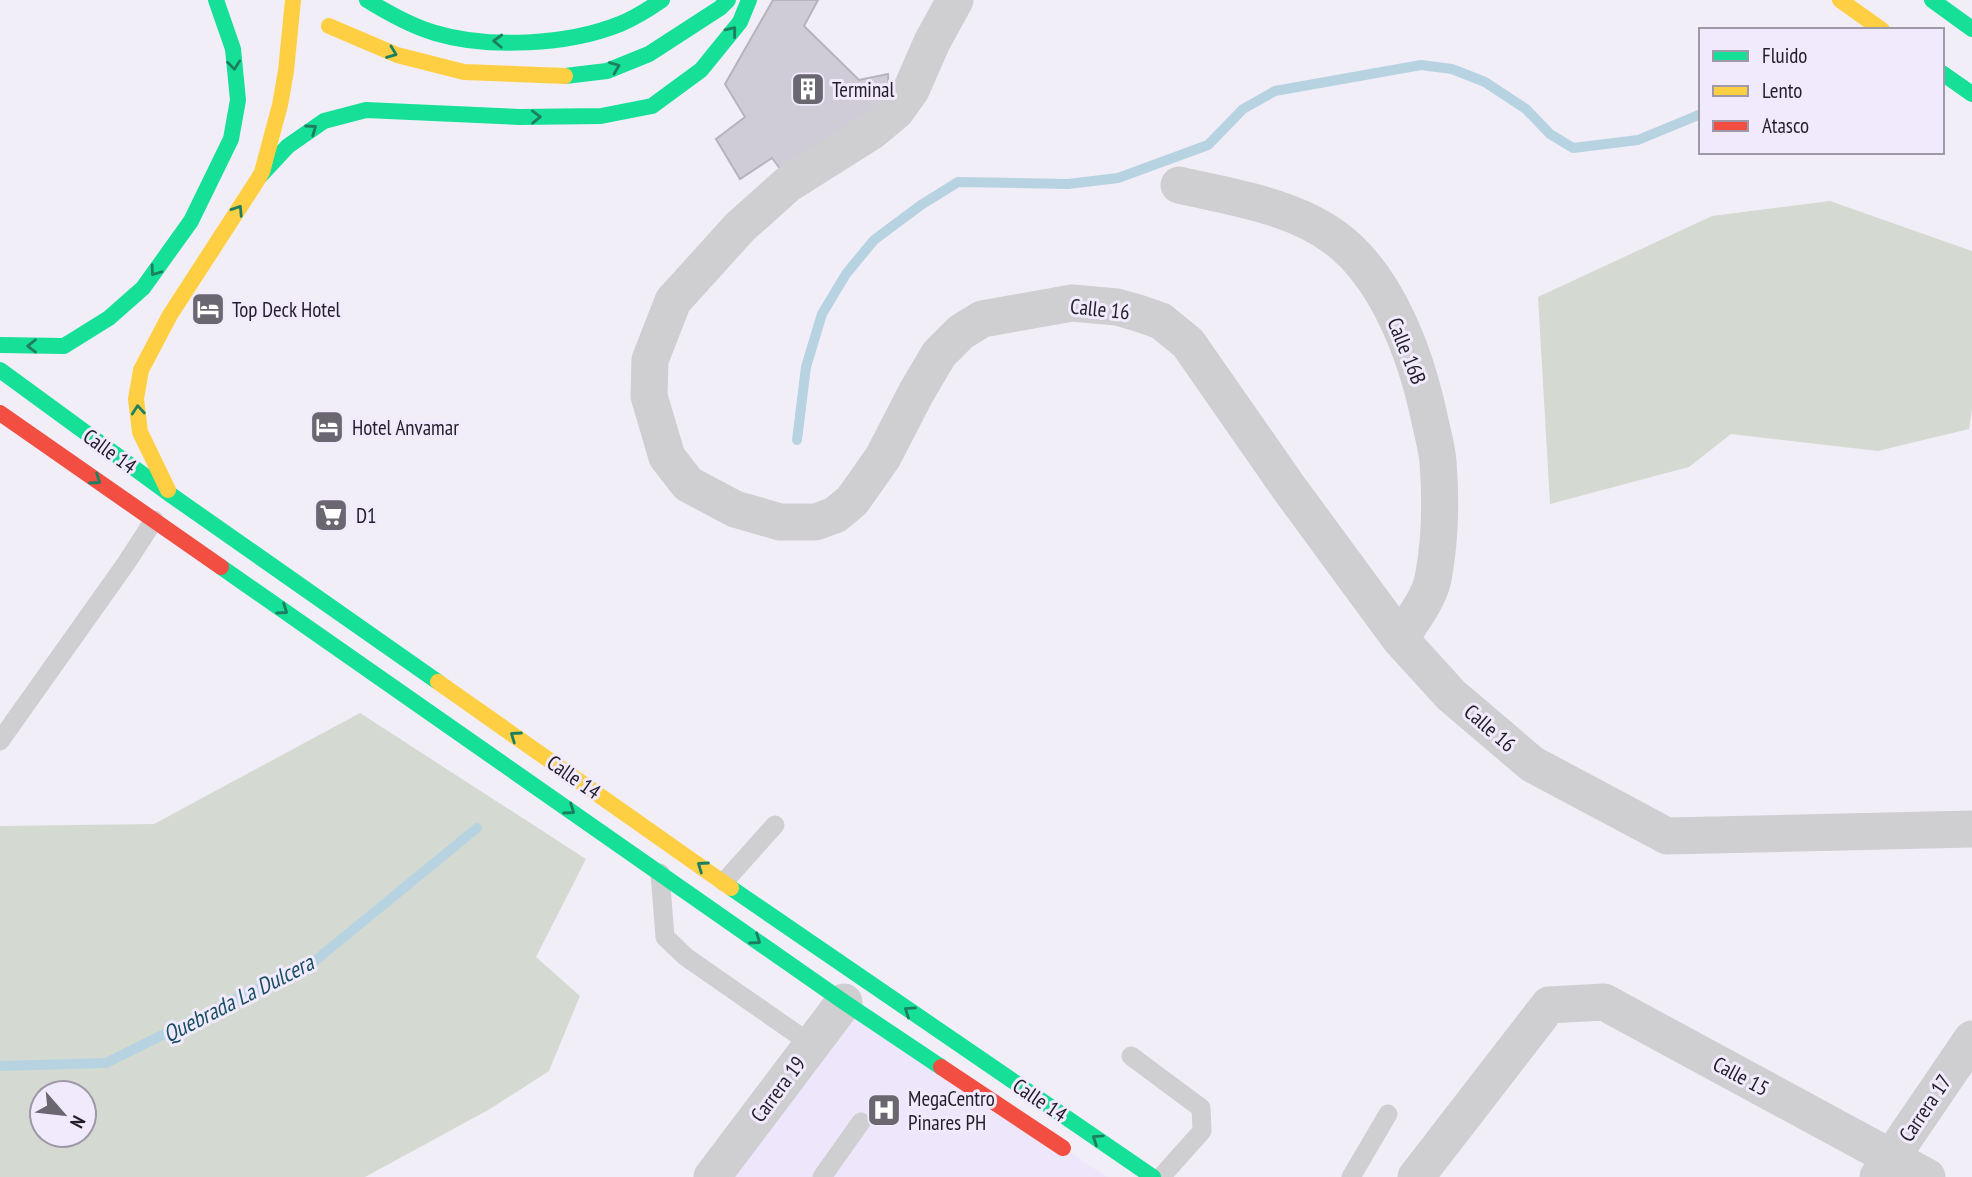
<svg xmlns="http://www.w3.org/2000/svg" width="1972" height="1177" font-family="'PT Sans Narrow',sans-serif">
<rect width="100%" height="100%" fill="#f2eef8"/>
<path fill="#eee6fb" d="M844,1002L1107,1177H712Z"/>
<path fill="#d4dad1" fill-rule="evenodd" d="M1830,201L1972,251V409L1969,429L1878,451L1731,434L1689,467L1550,504L1538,297L1712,216Z
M360,713L586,859L536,957L580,996L549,1071L490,1109L365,1177H0V826L154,824ZM84,1093V1135H42V1093Z"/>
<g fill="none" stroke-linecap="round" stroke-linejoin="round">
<path stroke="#b7d3e2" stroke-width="10" d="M797,440L806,367L822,314L846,274L874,240L921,205L958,182L1068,184L1118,178L1208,145L1243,109L1275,91L1421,65L1452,69L1485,82L1526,109L1550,134L1573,148L1638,140L1701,114
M0,1066L106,1063L243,995L305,969L477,828"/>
</g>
<path fill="#d0ccd7" stroke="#b7b3bd" stroke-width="2" d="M773,0H818L804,26L859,80L888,74L890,113L784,174L772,158L740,179L716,139L745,117L725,84Z"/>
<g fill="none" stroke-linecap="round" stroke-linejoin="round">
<path stroke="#cfced1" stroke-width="19" d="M0,741L127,562L154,520
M660,873L665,937L686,957L811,1044
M724,882L775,825
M1131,1056L1201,1108L1202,1131L1161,1177
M822,1177L861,1122
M1351,1177L1388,1114"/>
<path stroke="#cfced1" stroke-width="37" d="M955,0L932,42L911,90L896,111L872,131L788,184L740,227L673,301L650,360L649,396L667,457L688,484L735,509L780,522H816L835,515L852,501L862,487L883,457L916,393L939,354L961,332L982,319L1072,303L1117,307L1138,313L1161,321L1188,343L1289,488L1400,639L1451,695L1532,764L1667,836L1972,829
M1179,185C1230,197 1290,205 1334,237C1388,276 1417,358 1430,421C1433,434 1437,449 1438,462C1441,500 1440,542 1433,579C1428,601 1412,620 1400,639
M712,1177L844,1002
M1416,1177L1549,1005L1604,1002L1927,1177
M1878,1177L1972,1039"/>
<path stroke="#16e098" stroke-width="16" d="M367,0C388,13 411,26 435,33C488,49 568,45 620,24C635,18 649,9 662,0
M1932,0L1972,29
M1942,73L1972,94
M565,76L607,71L649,54L720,8L728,0
M260,176L288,146L324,121L366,110L520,117L601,116L652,106L701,70L740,22L749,0
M0,345L64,346L109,318L143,288L191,221L231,139L238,100L233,49L216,0
M0,370L171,495L438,682
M221,567L844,1002L941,1067
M731,888L1153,1177"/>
<path stroke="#ffcf43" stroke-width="16" d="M1840,0L1882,30
M329,26L397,55L464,72L565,76
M262,172L280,105L286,71L293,0
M168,490L140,432L136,399L141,370L170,315L260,176
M438,682L731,888"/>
<path stroke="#f24e42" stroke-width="16" d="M0,413L221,567
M941,1067L1063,1148"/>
</g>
<defs><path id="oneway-chevron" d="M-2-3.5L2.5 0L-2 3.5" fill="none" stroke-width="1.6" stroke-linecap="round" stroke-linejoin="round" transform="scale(1.75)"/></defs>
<g stroke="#1c7f60">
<use href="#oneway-chevron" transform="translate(732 31) rotate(-51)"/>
<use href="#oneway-chevron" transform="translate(498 41) rotate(-178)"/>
<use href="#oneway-chevron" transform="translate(392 53) rotate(21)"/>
<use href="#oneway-chevron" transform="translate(234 65) rotate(84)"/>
<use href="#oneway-chevron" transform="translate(615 67) rotate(-21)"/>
<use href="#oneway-chevron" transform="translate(536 117) rotate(-1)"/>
<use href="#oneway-chevron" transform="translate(312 129) rotate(-35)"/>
<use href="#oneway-chevron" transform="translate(238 210) rotate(-57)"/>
<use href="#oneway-chevron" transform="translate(155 271) rotate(126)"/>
<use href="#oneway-chevron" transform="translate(32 346) rotate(179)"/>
<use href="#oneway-chevron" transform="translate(138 410) rotate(-95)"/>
<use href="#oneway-chevron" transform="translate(96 480) rotate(35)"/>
<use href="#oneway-chevron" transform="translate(283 610) rotate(35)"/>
<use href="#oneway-chevron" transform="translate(515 736) rotate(-145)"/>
<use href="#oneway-chevron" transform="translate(570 810) rotate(35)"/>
<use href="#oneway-chevron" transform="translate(702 866) rotate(-145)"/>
<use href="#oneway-chevron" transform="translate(756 940) rotate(35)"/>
<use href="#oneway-chevron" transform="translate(909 1011) rotate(-146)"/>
<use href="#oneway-chevron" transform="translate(1097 1139) rotate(-146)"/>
</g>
<defs>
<g id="building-square" transform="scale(1.75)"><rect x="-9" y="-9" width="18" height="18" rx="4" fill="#6b6771" stroke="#f1eafc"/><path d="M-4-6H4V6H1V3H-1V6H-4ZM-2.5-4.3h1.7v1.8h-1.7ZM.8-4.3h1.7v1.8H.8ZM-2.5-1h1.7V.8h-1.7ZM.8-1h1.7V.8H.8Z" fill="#fff"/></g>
<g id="hotel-square" transform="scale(1.75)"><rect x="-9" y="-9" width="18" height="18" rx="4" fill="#6b6771" stroke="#f1eafc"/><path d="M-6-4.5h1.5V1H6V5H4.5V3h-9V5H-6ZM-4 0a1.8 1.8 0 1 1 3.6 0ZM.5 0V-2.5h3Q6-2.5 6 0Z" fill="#fff"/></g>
<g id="supermarket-square" transform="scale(1.75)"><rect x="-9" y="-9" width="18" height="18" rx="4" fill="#6b6771" stroke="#f1eafc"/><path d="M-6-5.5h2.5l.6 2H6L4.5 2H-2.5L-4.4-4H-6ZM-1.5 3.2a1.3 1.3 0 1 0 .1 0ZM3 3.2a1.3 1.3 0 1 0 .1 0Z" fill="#fff"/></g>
<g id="hospital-square" transform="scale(1.75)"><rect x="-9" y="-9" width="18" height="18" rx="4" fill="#6b6771" stroke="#f1eafc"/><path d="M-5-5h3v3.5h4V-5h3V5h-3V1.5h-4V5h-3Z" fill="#fff"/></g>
</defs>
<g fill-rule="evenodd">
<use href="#building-square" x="808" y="89"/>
<use href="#hotel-square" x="208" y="309"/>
<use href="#hotel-square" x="327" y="427"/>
<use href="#supermarket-square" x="331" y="515"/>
<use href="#hospital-square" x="884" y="1110"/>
</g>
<g text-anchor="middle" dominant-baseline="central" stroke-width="6" stroke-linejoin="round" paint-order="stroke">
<g font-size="21" fill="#221e29" stroke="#f1eafc" text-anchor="start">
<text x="832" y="89">Terminal</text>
<text x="232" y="309">Top Deck Hotel</text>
<text x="352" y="427">Hotel Anvamar</text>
<text x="356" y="515">D1</text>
<text x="908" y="1098">MegaCentro<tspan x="908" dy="24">Pinares PH</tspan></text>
</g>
<g font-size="21" fill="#221e29" stroke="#f1eafc">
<text transform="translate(1100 309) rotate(6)">Calle 16</text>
<text transform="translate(1407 351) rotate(68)">Calle 16B</text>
<text transform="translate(110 451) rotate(36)">Calle 14</text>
<text transform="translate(1490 728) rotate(41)">Calle 16</text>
<text transform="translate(574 777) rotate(35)">Calle 14</text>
<text transform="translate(1741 1076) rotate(28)">Calle 15</text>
<text transform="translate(778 1089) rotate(-53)">Carrera 19</text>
<text transform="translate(1040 1100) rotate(34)">Calle 14</text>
<text transform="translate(1925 1108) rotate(-56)">Carrera 17</text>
</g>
<g font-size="23" font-style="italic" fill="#184f62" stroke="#f1eafc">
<text transform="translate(238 998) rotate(-27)">Quebrada La Dulcera</text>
</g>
</g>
<rect x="1699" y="28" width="245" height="126" fill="#f1eafc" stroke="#9e98a8" stroke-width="2"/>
<rect x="1713" y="51" width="35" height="10" fill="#16e098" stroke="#9e98a8" stroke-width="2"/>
<text x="1762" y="63" font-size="21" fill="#221e29">Fluido</text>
<rect x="1713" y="86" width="35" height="10" fill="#ffcf43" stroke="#9e98a8" stroke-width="2"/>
<text x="1762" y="98" font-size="21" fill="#221e29">Lento</text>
<rect x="1713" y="121" width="35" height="10" fill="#f24e42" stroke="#9e98a8" stroke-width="2"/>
<text x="1762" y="133" font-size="21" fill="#221e29">Atasco</text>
<g transform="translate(63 1114) rotate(118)"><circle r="33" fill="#f1eafc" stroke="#9e98a8" stroke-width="2"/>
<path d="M0-5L12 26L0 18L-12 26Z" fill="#6b6771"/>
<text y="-10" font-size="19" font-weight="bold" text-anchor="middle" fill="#221e29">N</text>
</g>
</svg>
